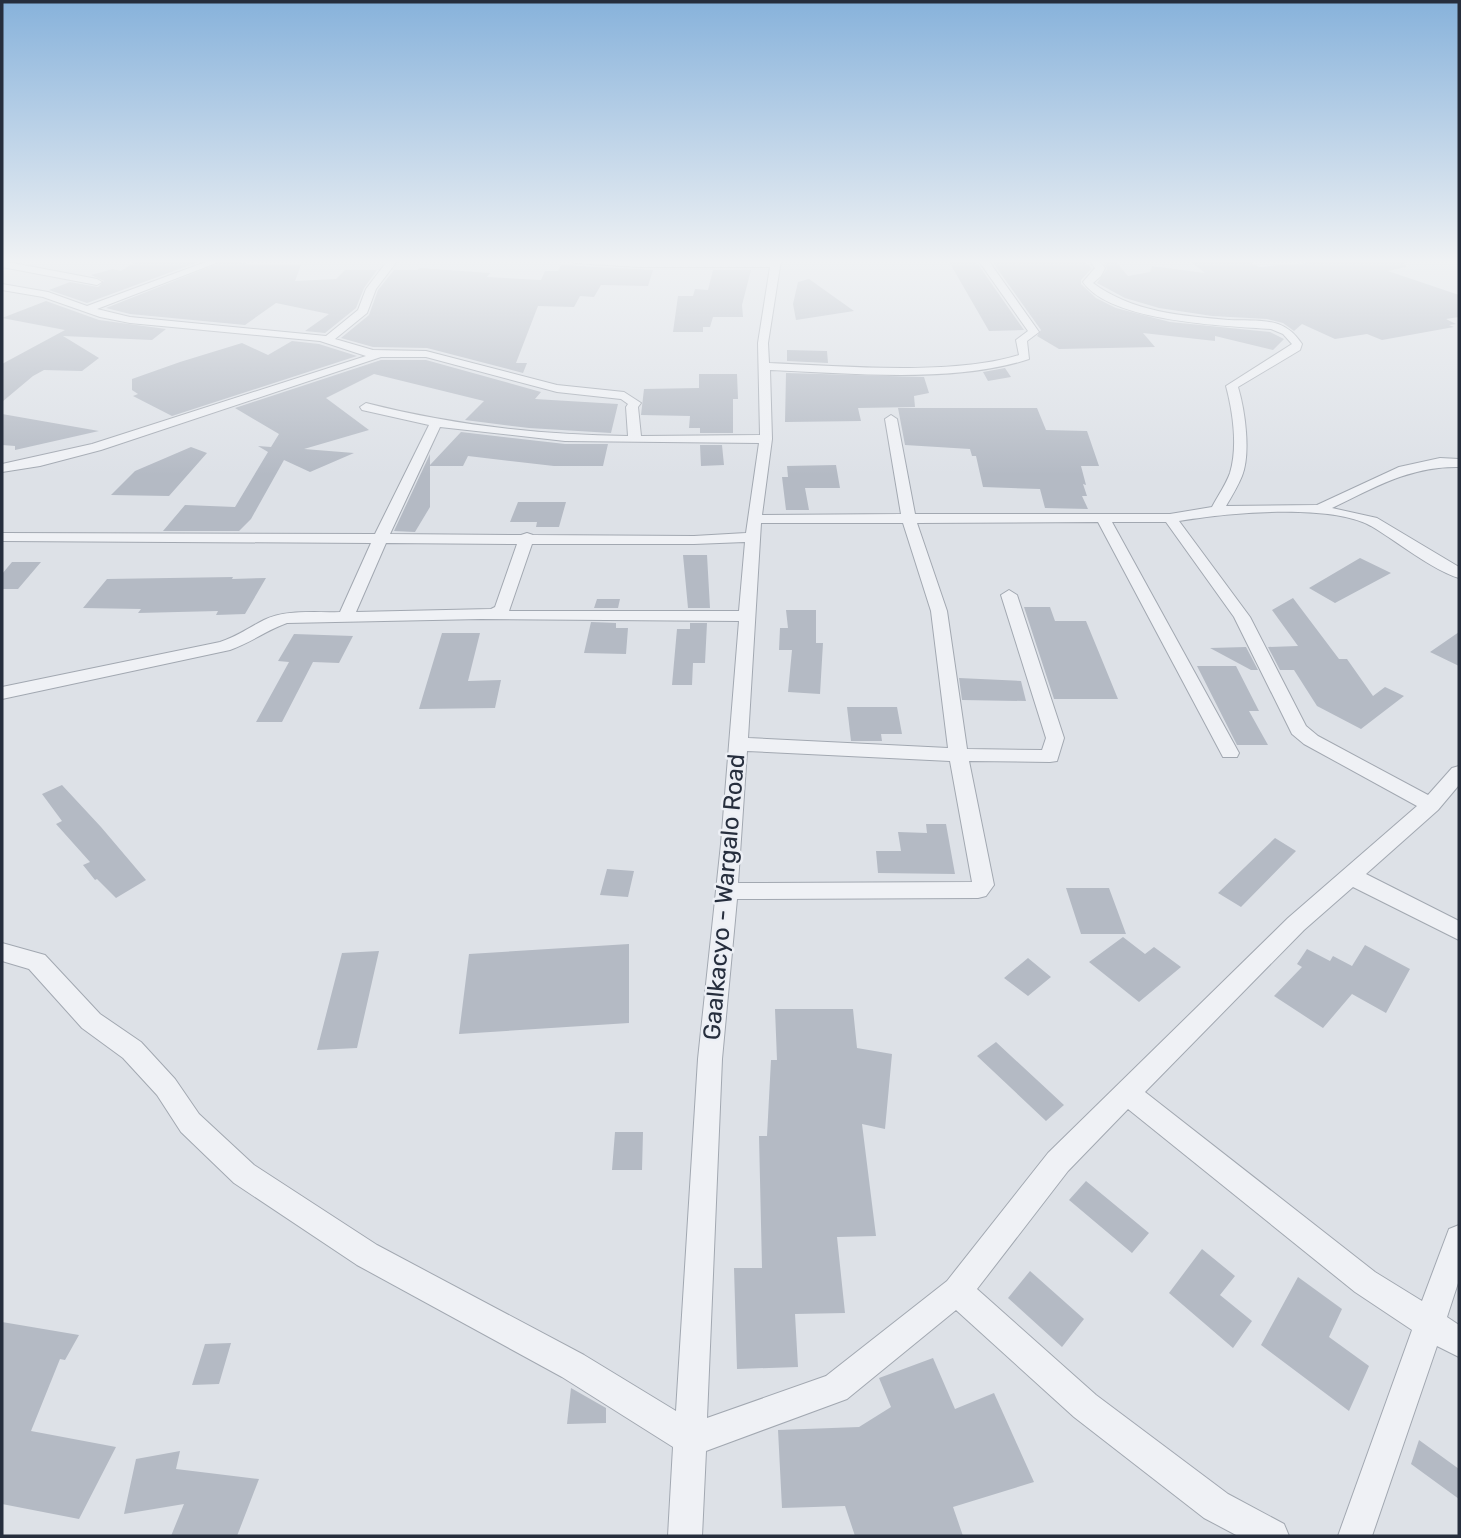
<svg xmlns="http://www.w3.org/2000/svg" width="1461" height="1538" font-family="Rubik,sans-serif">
<rect width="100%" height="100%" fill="#dde1e7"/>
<path fill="#b4bac4" d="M138,260L201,261L87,303L49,290L70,282L98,287L104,281L91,275L113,269L121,271Z
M227,260L255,265H301L295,281L336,279L345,270H377L364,288L356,308L325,333L305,331L329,314L276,303L245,325L130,314L106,308Z
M948,260H975L1024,330L989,331Z
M991,260H1082L1092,268L1081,280V284L1096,298L1116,308L1170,322L1270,332L1284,339L1273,350L1215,336V341L1143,333L1155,347L1059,349L1037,336L1041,330Z
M1189,260H1247L1259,267L1308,263V260H1405L1406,267L1388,271L1459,295V317L1446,319L1456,324L1449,325L1454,327L1382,340L1367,334L1335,339L1302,324L1294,331L1283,323L1267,319L1212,316L1159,308L1125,298L1097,283L1107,269L1104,262H1116L1128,276L1150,272L1152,266L1205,273Z
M561,265L653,270L648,286L601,285L594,297L580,296L574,307L538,306L516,363H527L523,373L427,348L373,347L341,338L369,315L378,290L394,270H417L420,268L490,273L487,277L541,280L545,271H558Z
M713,270H751L742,305L743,317H713L710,327H703V332H673L678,296H693L695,289L708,290Z
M809,279L854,311L796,320L793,304L798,282Z
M46,301L99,320L166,329L152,340L63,336L99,358L82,371L44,370L33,376L2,402V364L65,330L2,318Z
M292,341L319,344L357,356L172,416L133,396L138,394L132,390V379L180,362L242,343L268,355Z
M787,350L827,351L828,363L787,361Z
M381,360H426L541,392L535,399L618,404L611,433L529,428L465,420L484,401L374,374L326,398L369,430L304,449L354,453L310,472L284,460L251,519L239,531H163L185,505L235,507L268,452L258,446L271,447L279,434L235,408Z
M1005,368L1011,377L988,381L983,372Z
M786,373L924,377L929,393L914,396L915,407L858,408L861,421L785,422Z
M699,374H737L738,399H733V433H700V428H689L690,416L641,415L644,389L699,388Z
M898,408H1037L1046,430L1087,431L1099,466H1081L1086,485L1083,484L1087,496H1082L1088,509L1045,508L1040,489L983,487L976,456H972L970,449L905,445Z
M2,414L99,431L15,450V446L2,445Z
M461,432L565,444H608L603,466H554L468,456L463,466H430V507L415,532L394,531L430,454V465Z
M700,445H722L724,465L701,466Z
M191,447L207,453L169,496L111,495L135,471Z
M836,465L840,488H805L809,510H786L782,477H788L787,466Z
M518,502H566L559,527H536L537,522H510Z
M683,555H707L710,608H688Z
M1360,558L1391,573L1335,603L1309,588Z
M12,562H41L18,589H2V574Z
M233,577L232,579L266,578L245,614L216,615L218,611L138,613L141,609L83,608L107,579Z
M1293,598L1339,659H1347L1373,696L1385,687L1404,696L1361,729L1317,706L1294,670H1280L1268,647L1298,646L1272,610Z
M597,599H620L618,608H594Z
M1024,607H1050L1055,621H1086L1118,699H1054Z
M786,610H816V643H823L820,694L788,692L792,650H779L780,628H788Z
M591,622L616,623V628H628L626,654L584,653Z
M690,623H707L705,663H693L692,685H672L677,629H690Z
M1459,632V666L1430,652Z
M442,633H480L468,681L501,680L495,708L419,709Z
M294,634L353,636L339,663L313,662L282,722H256L289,662L278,661Z
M1246,647L1258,670H1251L1210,648Z
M1197,666H1236L1259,711H1249L1268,745H1237Z
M959,678L1021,681L1026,701L962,700Z
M847,707H897L902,734H881L882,741H851Z
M62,785L101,827L146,880L116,898L97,879L95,880L83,865L90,862L56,824L62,821L42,794Z
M926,824H946L955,874L878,873L876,851H901L898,832L927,833Z
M1275,838L1296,851L1241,907L1218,893Z
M607,869L634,871L628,897L600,895Z
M1066,888H1109L1126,934H1081Z
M1123,937L1145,954L1154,947L1181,967L1139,1002L1089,962Z
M629,944V1023L459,1034L469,954Z
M1365,945L1410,969L1386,1013L1352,994L1323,1028L1274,996L1302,967L1297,964L1307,949L1330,961L1333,956L1352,966Z
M379,951L357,1048L317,1050L342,953Z
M1028,958L1051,977L1028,996L1004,978Z
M775,1009H853L857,1048L892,1054L885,1129L862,1124L876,1236L837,1237L845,1313L795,1314L798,1367L737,1369L734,1268H762L759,1136H767L771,1060H777Z
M996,1042L1064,1105L1046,1121L977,1056Z
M615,1132H643L642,1170H612Z
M1086,1181L1149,1233L1132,1253L1069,1200Z
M1202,1249L1235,1276L1220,1295L1252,1321L1233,1348L1169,1293Z
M1030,1271L1084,1319L1062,1347L1008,1298Z
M1298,1277L1342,1309L1329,1337L1369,1366L1349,1411L1261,1345Z
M2,1322L79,1335L65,1360L60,1359L31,1431L116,1447L79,1519L2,1504Z
M231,1343L219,1384L192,1385L205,1344Z
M933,1358L955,1409L994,1393L1034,1482L953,1507L963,1536H855L845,1506L782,1508L778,1430L859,1427L891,1407L879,1378Z
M571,1388L606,1408V1423L567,1424Z
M1419,1440L1459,1469V1499L1411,1464Z
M180,1451L176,1469L259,1479L237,1536H171L184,1504L124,1514L136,1459Z"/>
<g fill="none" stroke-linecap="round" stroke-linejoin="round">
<g stroke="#a2a8b1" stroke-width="2">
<path id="minor" d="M211,260H224L97,309L130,317L326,336L358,310L366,289L388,260H398L376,289L367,313L335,339L373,350L426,351L557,385L624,392L641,403L638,407L641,436L760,435L758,343L770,267H639L575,263L570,260H781L768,343L769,363C840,366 953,376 1019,355L1016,340L1028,331L978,260H988L1039,332L1027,341L1029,359C954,384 849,373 770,370L772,439L762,515L901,514L885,419L891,415L897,419L915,514H1170L1212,507C1218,496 1226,484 1230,473C1238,447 1233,412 1226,386L1292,344L1283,334L1271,329C1226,326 1110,322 1083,282L1095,268L1089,260H1099L1105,268L1101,276L1093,283C1132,312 1182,316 1229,320C1244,321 1263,319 1278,324C1289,328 1295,334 1302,344L1300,350L1238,387C1245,410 1251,453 1242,476C1238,486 1232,496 1226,506L1317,505L1399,467L1440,458L1459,459V467C1411,466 1375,487 1332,508L1377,518L1459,567V578C1434,571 1395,540 1371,526C1329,503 1226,513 1179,521L1250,617L1306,726L1318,736L1428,795L1452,768L1459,766V785L1438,810L1366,874L1459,921V940L1353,887L1304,930L1145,1092L1375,1272L1422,1301L1449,1229L1459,1225V1280L1447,1317L1459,1325V1357L1437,1346L1372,1536H1338L1412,1330L1355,1292L1128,1109L1068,1171L977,1289L1096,1395L1228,1494L1284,1524L1289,1536H1238L1204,1518L1074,1417L956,1310L847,1399L706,1451L702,1536H668L673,1447L562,1377L357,1265L234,1183L181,1132L157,1095L123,1058L82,1028L29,969L2,961V943L45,955L100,1014L141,1042L175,1079L199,1114L254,1165L377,1245L584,1355L676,1411L698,1059L721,844L739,621L481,619L287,623C267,630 252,642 230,650L2,699V687L220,642C238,636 248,628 264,620C286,609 315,613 340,612L371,543L2,541V533L375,534L429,425L362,410L360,407L366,403C452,425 539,435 628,436L626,407L628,404L621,399L557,392L426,357H381L101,450L40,466L2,472V464L92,444L366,356L320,341L130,323L100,317L43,297L2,290V284L48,292L87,306ZM440,427L565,441L759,443L746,533L694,536L533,535L527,533L521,535L390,534ZM1098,522L1223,757H1237L1239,753L1112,522H1166L1234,617L1292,734L1304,744L1417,806L1288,918L1048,1153L947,1281L826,1376L707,1418L722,1059L737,899L978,898L986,896L994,885L969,761L1050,762L1057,761L1064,738L1017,595L1009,590L1001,595L1046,738L1042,750L967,749L947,611L917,523ZM761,523H903L931,611L948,748L748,738ZM745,542L739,611H509L532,544H694ZM386,543L517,544L495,607L491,609L356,612ZM747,751L950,761L972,882L738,883Z
M2,261L97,279L102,282L97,285L2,267Z"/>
</g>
<use href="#minor" fill="#eff1f5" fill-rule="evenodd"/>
</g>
<linearGradient id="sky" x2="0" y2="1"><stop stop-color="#87b2db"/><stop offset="0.55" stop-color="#f0f2f4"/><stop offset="1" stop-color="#f0f2f4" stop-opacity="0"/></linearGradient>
<rect width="1461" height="475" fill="url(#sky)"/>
<g text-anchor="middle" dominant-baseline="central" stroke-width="5" stroke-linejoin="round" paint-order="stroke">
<g font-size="24" fill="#262e3d" stroke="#eceff5">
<text transform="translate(724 897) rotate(-85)">Gaalkacyo - Wargalo Road</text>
</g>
</g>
<rect width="1461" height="1538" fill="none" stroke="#262e3d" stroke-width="7"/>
</svg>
